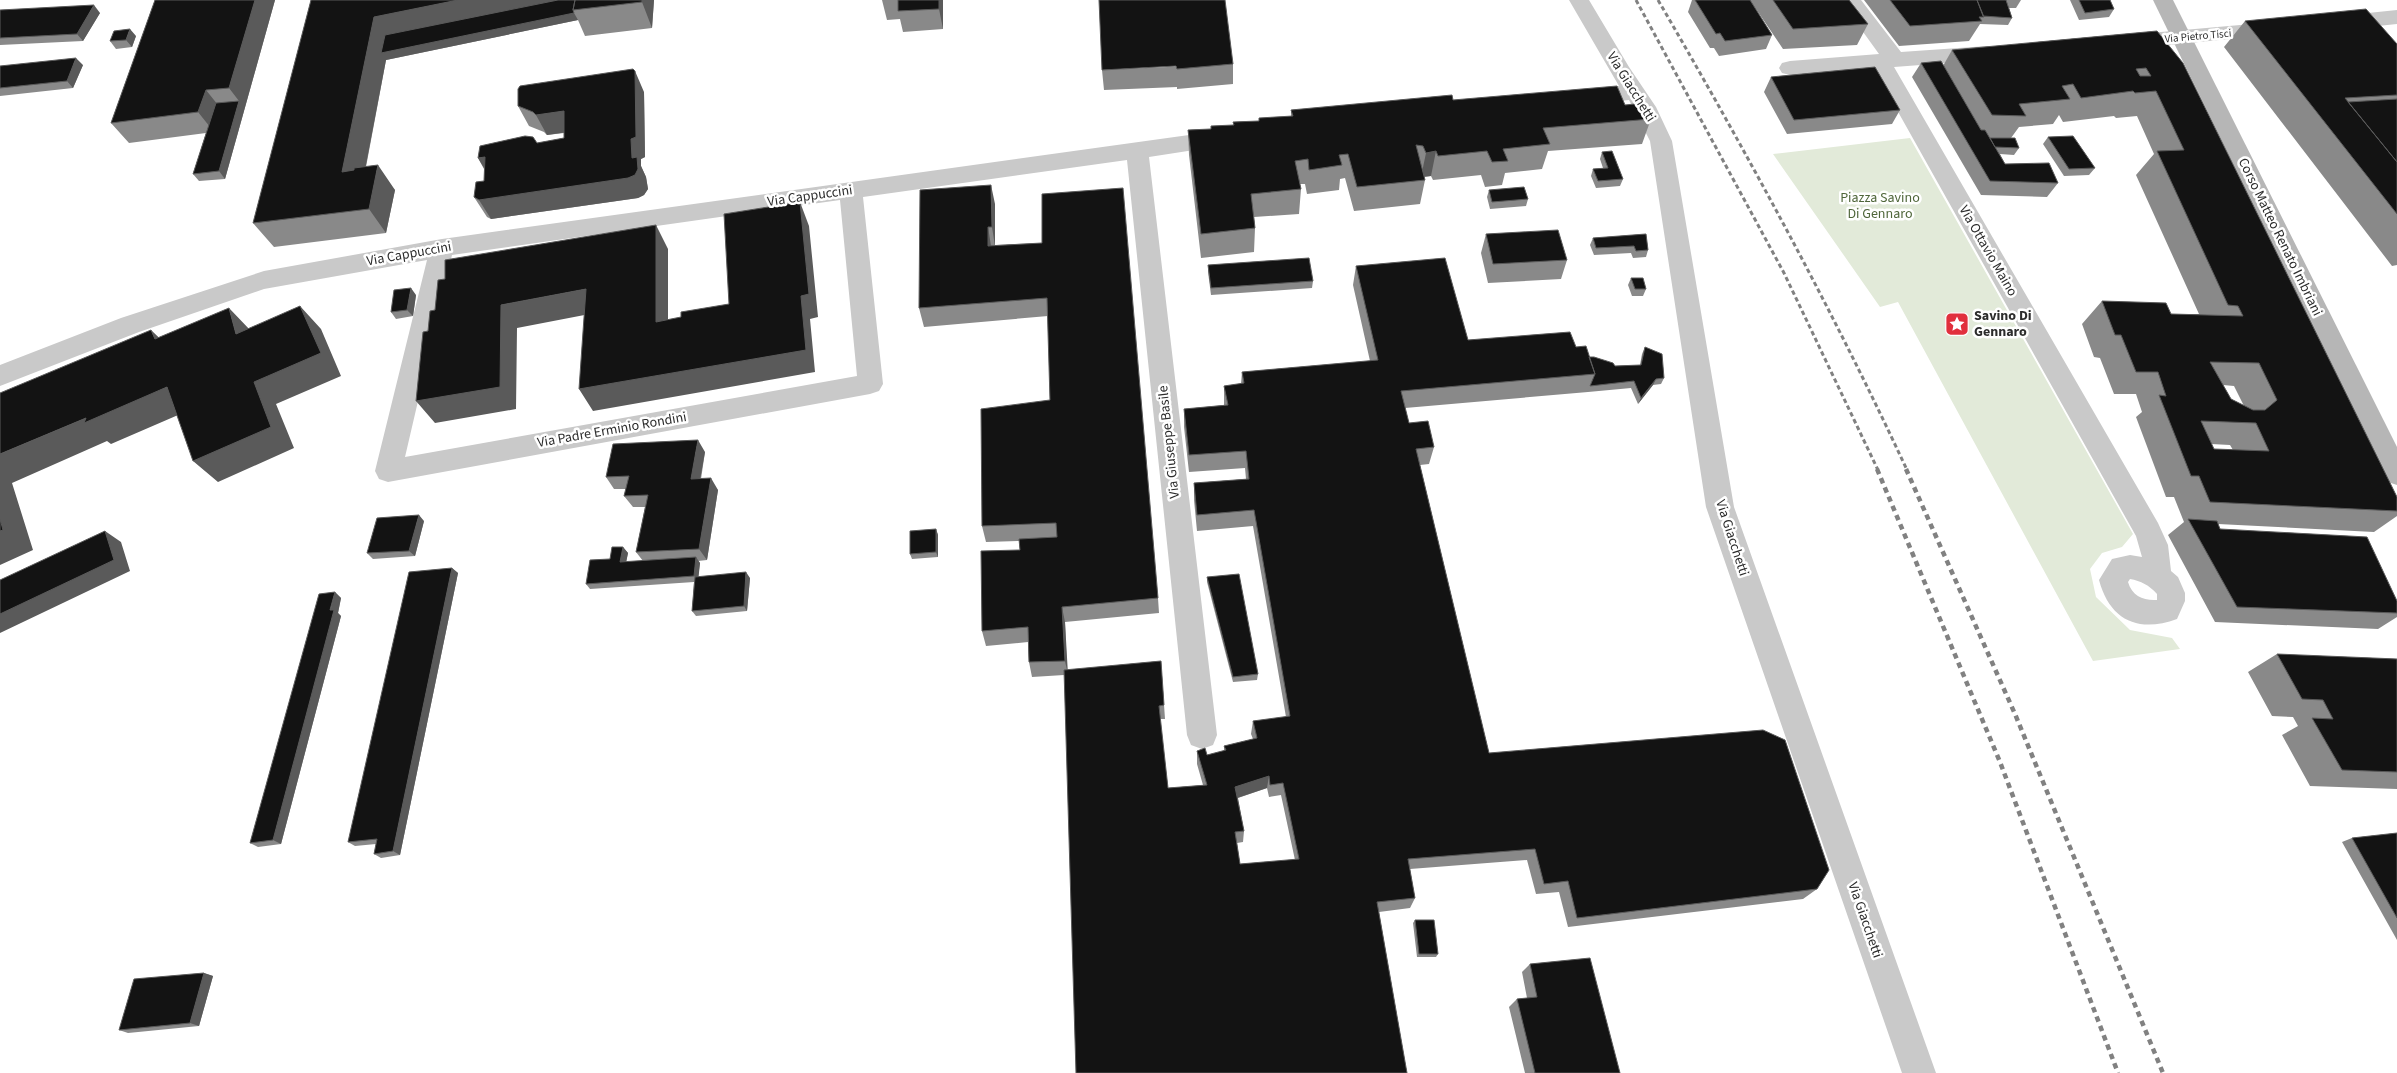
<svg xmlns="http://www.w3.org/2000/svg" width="2397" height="1073" font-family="'Source Sans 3',sans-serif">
<rect width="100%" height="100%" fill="#fff"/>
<path fill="#e2ead9" d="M1910,138L2133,534L2122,547L2102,553L2090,569L2096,597L2130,630L2172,638L2180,649L2093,661L1898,302L1880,307L1773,154Z"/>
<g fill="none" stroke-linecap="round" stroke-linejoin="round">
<path fill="#c9c9c9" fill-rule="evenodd" d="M1569,0H1589L1629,67L1656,107L1672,141L1734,507L1936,1073H1902L1706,507L1650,141L1629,100L1583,105L1575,102L1572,97L1575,92L1619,86Z
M1840,0H1861L1901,52L1987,46L1995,48L1998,53L1995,58L1987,60L1894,67L2158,523L2168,545L2171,571L2178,577L2185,593V601L2177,619C2139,633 2110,621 2099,580L2112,559L2130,555L2142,557L2136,536L1874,69L1790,75L1782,73L1779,68L1782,63L1790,61L1879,54ZM2130,579C2141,581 2149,585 2157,594V600C2144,601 2132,596 2128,582Z
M2397,10V24L2339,30L2332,28L2328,23L2332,18L2339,16Z
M2274,22L2281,24L2285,29L2281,34L2127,49L2119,47L2116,42L2119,37L2127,35Z
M1225,130L1233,132L1236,138L1233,144L1149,157L1217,735L1213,745L1202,749L1191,745L1187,735L1127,160L863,197L883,384L879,391L870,394L388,482L379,479L375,471L427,260L264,289L139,332L0,386V365L121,318L264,271L442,239ZM840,200L857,376L405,457L452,255Z"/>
<path fill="#b6b6b6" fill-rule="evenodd" d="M2153,0H2173L2397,447V485L2388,482Z"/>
<path stroke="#818181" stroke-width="3" stroke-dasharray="4.5 3" stroke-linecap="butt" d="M1636,0L1784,273L1878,470
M1658,0C1747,153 1832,309 1907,470"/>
<path stroke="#818181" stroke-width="4.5" stroke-dasharray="5.5 4.5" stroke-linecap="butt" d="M1877,469L2000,762L2118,1073
M1906,469L2015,714L2163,1073"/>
</g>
<path fill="#898989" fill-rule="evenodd" d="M155,0H275L225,179L199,181L193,174L206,133L129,143L111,123Z
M311,0H654L652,28L585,36L578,20L386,60L366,167L395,190L386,233L274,247L253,223Z
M882,0H943V29L903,32L900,19L887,20Z
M1692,0H1849L1868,24L1857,45L1783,49L1754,6L1772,35L1766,49L1719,56L1714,48H1710L1688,12Z
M1864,0H2021L2016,8H2009L2012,18L2008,25L1980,24L1969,41L1899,46Z
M2070,0H2110L2114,9L2109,17L2079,20Z
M0,10L100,13L83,41L0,45Z
M2245,21L2397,44V265L2392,266L2224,47Z
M2157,31L2397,511V516L2374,532L2218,524L2220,529L2397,601V617L2378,629L2215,622L2168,535L2184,522L2174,497H2166L2136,417L2142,412L2136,394H2114L2100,358L2094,357L2082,324L2102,301L2171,314H2199L2136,175L2154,154L2137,116L2116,118L2114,116L2063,122L2059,115L2053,124L2019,127L2011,138L2019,148L2014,155L2000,154L2005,164L2058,183L2047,197L1981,195L1912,77L1921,63L1943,66L1952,50ZM2223,385L2234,386L2244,406L2231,399ZM2211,444L2230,445L2233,450L2214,449Z
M136,36L132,47L116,49L110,41Z
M1233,64V84L1177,89V87L1104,90L1102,70Z
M83,65L73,88L0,96V66Z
M1771,77L1900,110L1892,124L1787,134L1764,92Z
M644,92L645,157L641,159V166L646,177L648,189L644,195L638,198L491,219L487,217L474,197L484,181V169L478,158L537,143L564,138V133L547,135L544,132L529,126L518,106Z
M1453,100L1625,105L1651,119L1642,144L1548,151L1542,169L1505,173L1502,185L1485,187L1481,175L1433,180L1431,176L1424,177L1425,180L1420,204L1354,211L1345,178L1340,179L1339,190L1307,194L1305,184H1300L1301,189L1299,214L1254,217L1255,228L1254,252L1201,258L1189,155L1188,130L1211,129L1233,125V122L1259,121L1291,116V110Z
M2048,137L2095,168L2089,175L2064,176L2043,144Z
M1602,152L1623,179L1620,186L1596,188L1591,176L1593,169L1603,168L1600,159Z
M1489,190L1528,199L1526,206L1490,209L1487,197Z
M995,204V245L1042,243L1158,598L1159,613L1065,622L1067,670L1161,661L1165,719H1160L1168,788L1203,785L1197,764V751L1207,755L1224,751V746L1253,739L1251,734L1253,721L1286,717L1253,526L1197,531L1194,500V483L1246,479L1245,468L1189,472L1184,427V409L1224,405V386L1241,384L1242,372L1370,361L1353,285L1356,266L1468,340L1576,347L1589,357L1615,366L1640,365L1642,354L1645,347L1664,378L1661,384L1653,385L1638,404L1631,388L1588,392L1405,408L1409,423L1434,447L1429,464L1420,465L1489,753L1817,889L1803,899L1568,927L1559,892L1536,894L1527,860L1410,869L1415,898L1410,908L1379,912L1407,1073L1064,675L1032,677L1029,662L1028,642L986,646L982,631L1020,550L1019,541L986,542L982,526L1050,400L1048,316L924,327L919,308ZM1267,788L1269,797L1281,795L1295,860L1240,864L1237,843L1243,842L1244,831L1238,798Z
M1486,234L1567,260L1561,279L1488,283L1481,253Z
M1646,234L1648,250L1646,257L1633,258L1631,253L1594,255L1590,245L1593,238Z
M1208,265L1313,281L1312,288L1211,295L1208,272Z
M1631,278L1646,289L1643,296H1632L1628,285Z
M416,295L413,316L396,319L391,312Z
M705,452L701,479L718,490L707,560L698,561L700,563L698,577L750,578L747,611L696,616L692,611L694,582L590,589L586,584L610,559L623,547L628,553L626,562L643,561L636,552L645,507H633L624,496L626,489H614L606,477Z
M424,521L415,556L373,559L367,553Z
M936,529L938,535V557L912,559L910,554Z
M452,568L458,573L400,855L381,858L374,854L376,844L355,846L348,842Z
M1207,577L1258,674L1257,680L1233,682L1207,582Z
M335,592L341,598L338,613L341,616L281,844L258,847L250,843Z
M2277,654L2397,659V789L2310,786L2282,735L2298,726L2293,717L2272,716L2248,672Z
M2397,833V940L2342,842L2352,838Z
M1415,920L1438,954L1436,957H1417L1413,923Z
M1530,964L1620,1073H1525L1509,1007L1517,999L1527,998L1522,972Z
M204,973L213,976L199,1026L128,1033L119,1030Z"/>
<path fill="#5a5a5a" d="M255,0H275L225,179L219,171L239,101L229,88Z
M458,0H591L586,2L390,42L574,13L578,20L386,60L360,196L342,172L374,17Z
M642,0H654L652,28L642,2Z
M939,0H943V29L939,9Z
M94,5L100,13L83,41L77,34Z
M130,29L136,36L132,47L126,40Z
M76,58L83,65L73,88L67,81Z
M635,71L644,92L645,157L641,159V166L646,177L648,189L644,195L638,198L491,219L479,200L631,139Z
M206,90L222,110L214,132L198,112Z
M564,111L575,131L547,135L536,115Z
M1436,151L1431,176L1421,177L1426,153Z
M485,157L490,178L478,158Z
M378,165L395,190L386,233L369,209Z
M991,185L995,204V246L992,227Z
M800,202L809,226L818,317L810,319L815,372L593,411L579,389L801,296Z
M656,225L668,249V345L656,322Z
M988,227L991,246H988Z
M411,288L416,295L413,316L407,310Z
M586,289L600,312L517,328L516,409L435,423L416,401L501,305Z
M300,306L321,329L341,376L276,404L294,448L218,482L193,461Z
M229,308L251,331L236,334Z
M151,330L175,353L155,339Z
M1656,379L1653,385L1638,404L1641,398Z
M167,387L192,409L111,444L107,441L12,483L33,550L0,565V454L86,418Z
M698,440L705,452L698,491L691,479Z
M711,478L718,490L707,560L699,549Z
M419,515L424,521L415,556L409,551Z
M936,529L938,535V557L936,552Z
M105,531L121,542L130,571L0,633V614Z
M623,547L628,553L625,568L620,562Z
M696,557L700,563L698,582L694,576Z
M452,568L458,573L400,855L393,851Z
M746,572L750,578L747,611L744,606Z
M335,592L341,598L338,613L341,616L281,844L273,840Z
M1062,607L1065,622L1068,675L1065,661Z
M1269,776L1267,788L1234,799L1235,787Z
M204,973L213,976L199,1026L190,1023Z"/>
<path fill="#131313" stroke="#5a5a5a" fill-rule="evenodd" d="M155,0H255L229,88L206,90L198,112L111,123Z
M311,0H458L374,17L342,172L354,170V168L378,165L369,209L253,223Z
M558,0H575L573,10L574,13L381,53L385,35Z
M575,0H642V2L573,10Z
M898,0H939V9L898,11Z
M1099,0H1225L1233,64L1177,69L1176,66L1102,70Z
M1695,0H1750L1772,35L1725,41L1720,33L1716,34Z
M1773,0H1849L1868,24L1793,29Z
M1890,0H1977L1984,17H1979L1982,21L1910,26Z
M1977,0H2006L2012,18L1983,16Z
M2079,0H2110L2114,9L2085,13Z
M94,5L77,34L0,38V10Z
M2366,9L2397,44V95L2345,98L2397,162V214L2245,21Z
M130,29L126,40L110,41L114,31Z
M2157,31L2183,63L2397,497V511L2210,502L2199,476H2191L2159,395L2166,396L2158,372H2136L2121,335H2115L2102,301L2166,303L2171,314L2243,316L2238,306L2228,305L2157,151L2184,150L2156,91L2135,93L2133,91L2081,98L2073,84L2062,86L2070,99L2019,104L2026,116L1992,115L1952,50ZM2146,68L2151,76H2140L2136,69ZM2210,362L2259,363L2277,400L2265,410H2253L2231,399ZM2201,421L2256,423L2269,451L2214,449Z
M76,58L67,81L0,88V66Z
M1941,61L1981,130H1985L2005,164L2049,163L2058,183L1990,181L1921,63Z
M1875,67L1900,110L1794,120L1771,77Z
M633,69L635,71L636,137L631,139L632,158L637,157L638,169L635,175L628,178L479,200L474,197L476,182L484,181L485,157L478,158L480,146L525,136L533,137L537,143L564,138V111L536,115L533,112L518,106V89L520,86Z
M1617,86L1625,105L1644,103L1651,119L1543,128L1550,144L1503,149L1508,161L1492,162L1487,151L1438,156L1436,151L1426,153L1423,146L1416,145L1425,180L1357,187L1348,154L1339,155L1342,165L1309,170L1308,159L1295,161L1301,189L1251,194L1255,228L1201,234L1188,130L1211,129V126L1234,125L1233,122L1259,121V118L1293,116L1291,110L1452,95L1453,100Z
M2397,99V162L2348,102Z
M239,101L219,171L193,174L216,103Z
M2073,136L2095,168L2069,169L2048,137Z
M1990,138H2015L2019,148L1995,147Z
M1612,151L1623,179L1598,181L1593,169L1608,168L1602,152Z
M991,185L992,227H988V246L1042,243V194L1123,188L1158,598L1062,607L1065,661L1029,662L1028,627L982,631L981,551L1020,550L1019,539L1057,537L1056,523L982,526L981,409L1050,400L1047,298L919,308L920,190Z
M1524,187L1528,199L1492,202L1489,190Z
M800,202L809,294L801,296L806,350L579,389L586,289L501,305L500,387L416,401L423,332L428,331L430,311L435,310L438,280L445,279V260L656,225V322L681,317V312L729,304L724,214Z
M1558,230L1567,260L1493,264L1486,234Z
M1646,234L1648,250L1636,251L1634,246L1596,248L1593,238Z
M1309,258L1313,281L1211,288L1208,265Z
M1445,258L1468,340L1570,332L1576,347L1586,346L1595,374L1401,391L1409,423L1428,421L1434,447L1416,449L1489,753L1763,730L1785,740L1829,870L1817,889L1577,918L1568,881L1544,884L1535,849L1408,859L1415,898L1377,902L1407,1073H1076L1064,670L1161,661L1164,705L1159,706L1168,788L1207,785L1197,751L1205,748L1207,755L1226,750L1224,746L1257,738L1253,721L1290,716L1254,510L1197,515L1194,483L1249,479L1246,451L1189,455L1184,409L1228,405L1224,386L1244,383L1242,372L1378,360L1356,266ZM1269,776L1270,785L1283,783L1299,859L1240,864L1235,832L1244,831L1235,787Z
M1631,278H1643L1646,289H1635Z
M411,288L407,310L391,312L394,290Z
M300,306L321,353L254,382L271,427L193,461L167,387L84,423L86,418L0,454V393L151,330L155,339L229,308L236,334Z
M1645,347L1662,354L1664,378L1656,379L1641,398L1634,381L1590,386L1595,374L1589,357H1594L1613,363L1615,366L1641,365Z
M698,440L691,479L711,478L699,549L636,552L648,495L624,496L629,476L606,477L613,444Z
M419,515L409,551L367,553L377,518Z
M0,519L3,530L0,531Z
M2188,519L2217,521L2220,529L2367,537L2397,601V613L2237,607Z
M936,529V552L910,554V531Z
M105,531L114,560L0,614V580Z
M612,547H623L620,562L696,557L694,576L586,584L590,560L610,559Z
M452,568L393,851L374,854L377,839L348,842L409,572Z
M746,572L744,606L692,611L695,577Z
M1239,574L1258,674L1233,677L1207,577Z
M335,592L330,610H334L273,840L250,843L319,594Z
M2277,654L2397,659V772L2342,770L2312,718L2333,719L2323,700L2302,699Z
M2397,833V918L2352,838Z
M1415,920H1434L1438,954H1419Z
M1590,958L1620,1073H1535L1517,999L1537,997L1530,964Z
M204,973L190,1023L119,1030L134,979Z"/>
<defs>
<g id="sight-square" transform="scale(1.25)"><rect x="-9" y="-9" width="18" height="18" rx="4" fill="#e12f3d" stroke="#fff"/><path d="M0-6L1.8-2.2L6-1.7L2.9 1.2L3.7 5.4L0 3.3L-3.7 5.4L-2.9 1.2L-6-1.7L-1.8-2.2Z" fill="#fff"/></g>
</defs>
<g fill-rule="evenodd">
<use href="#sight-square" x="1957" y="324"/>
</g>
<g text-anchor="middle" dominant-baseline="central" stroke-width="5" stroke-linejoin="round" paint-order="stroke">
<g font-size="11" fill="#2c2c2c" stroke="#fff">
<text transform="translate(2198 36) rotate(-5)">Via Pietro Tisci</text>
</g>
<g font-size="14" fill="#2c2c2c" stroke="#fff">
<text transform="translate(1631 87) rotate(58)">Via Giacchetti</text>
<text transform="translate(810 196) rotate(-8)">Via Cappuccini</text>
<text transform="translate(2280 237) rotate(64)">Corso Matteo Renato Imbriani</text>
<text transform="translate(1988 251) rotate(60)">Via Ottavio Maino</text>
<text transform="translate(409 254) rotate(-10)">Via Cappuccini</text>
<text transform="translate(612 430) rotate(-10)">Via Padre Erminio Rondini</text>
<text transform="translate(1169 442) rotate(-96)">Via Giuseppe Basile</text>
<text transform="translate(1732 538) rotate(72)">Via Giacchetti</text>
<text transform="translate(1865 920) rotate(71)">Via Giacchetti</text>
</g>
<g font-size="14" fill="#4f663a" stroke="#fff">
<text x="1880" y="198">Piazza Savino<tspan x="1880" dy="16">Di Gennaro</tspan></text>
</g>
<g font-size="14" font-weight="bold" fill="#2c2c2c" stroke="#fff" text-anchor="start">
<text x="1974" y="316">Savino Di<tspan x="1974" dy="16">Gennaro</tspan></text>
</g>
</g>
</svg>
